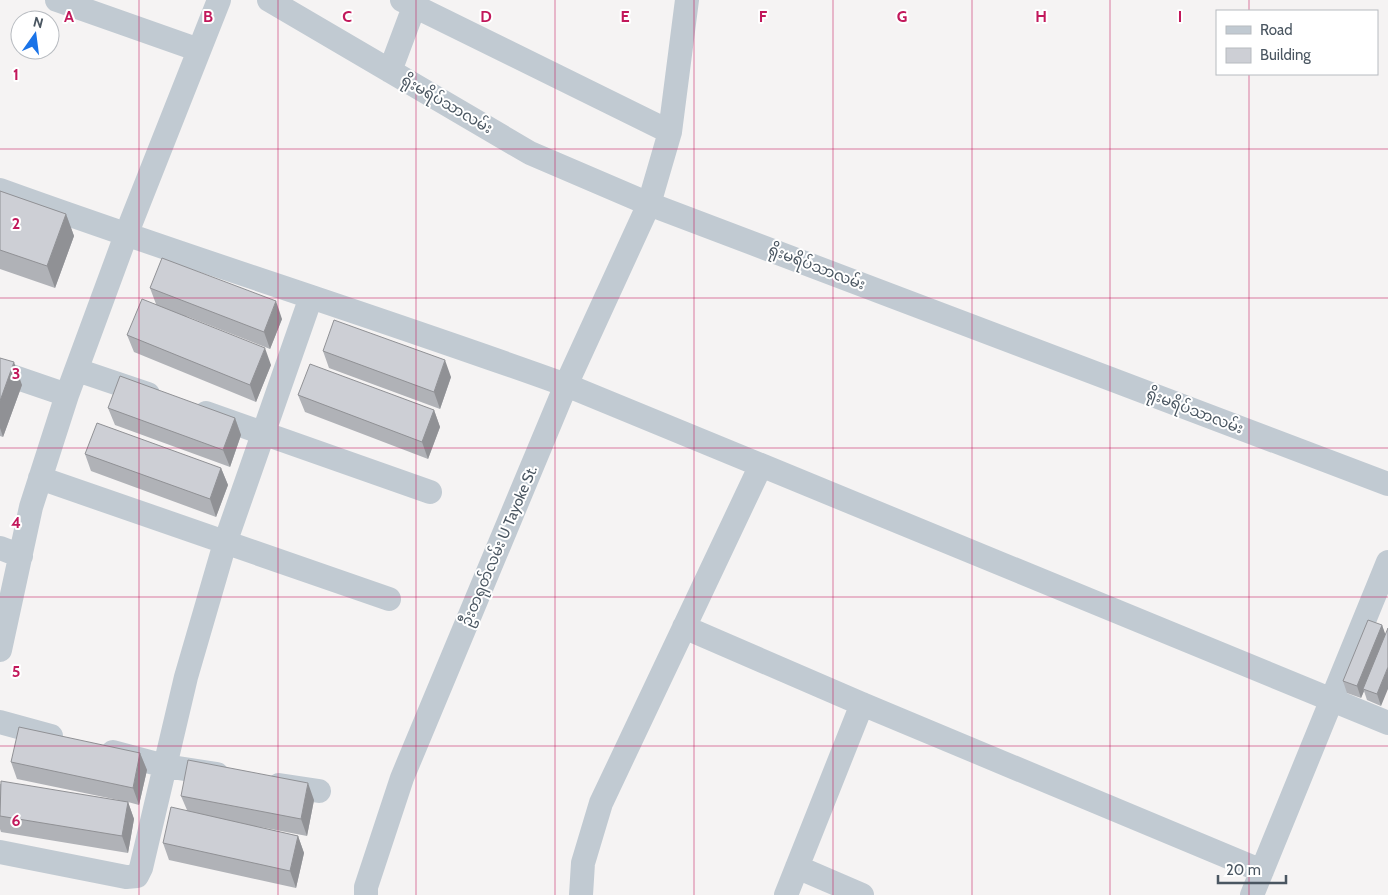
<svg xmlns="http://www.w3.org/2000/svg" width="1388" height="895" font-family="Cabin,'Noto Sans Myanmar',sans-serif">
<rect width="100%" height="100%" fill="#f5f3f3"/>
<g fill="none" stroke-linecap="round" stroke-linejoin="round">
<path stroke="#c1cad2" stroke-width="24" d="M57,0L199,50
M269,0L530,153L649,204L1388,484
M402,0L670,132
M390,71L414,7V0
M0,190C188,258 378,317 566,385L1388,723
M77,370L148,394
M0,372L67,395
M206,413L430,492
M40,478L389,599
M0,548L21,556
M684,627L862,704L1262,871
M0,650L31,507L67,395L126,235L219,0
M0,722L51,736
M113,752L165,766L217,774
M279,785L319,791
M0,852L126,877L137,876L141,868L186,677L225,543L311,297
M797,867L862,895
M366,895V887L402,778L566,385L649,204L670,132L687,0
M581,895L583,863L601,803L761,465
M786,895L862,704
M1252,895L1388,562"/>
</g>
<path fill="#b0b2b7" d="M0,191L66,214L74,236L55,288L0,269Z
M150,288L282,319L270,349L186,316L271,365L256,402L134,352L127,335L156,304Z
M323,351L451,377L440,409L329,368Z
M0,358L22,385L3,437L0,436Z
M298,395L434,410L440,427L428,459L305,412Z
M108,408L235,418L241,435L230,467L115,425Z
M85,454L221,468L228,485L216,517L91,471Z
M1382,625L1385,635L1381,706L1367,700L1364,691L1361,698L1347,693L1343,681Z
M140,753L147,770L139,805L128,802L134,819L128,853L1,832L0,829V784L123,801L17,779L11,762Z
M181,796L314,800L307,836L255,826L298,836L304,853L296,888L169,860L163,843L187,810Z"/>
<path fill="#909195" d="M66,214L74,236L55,288L47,266Z
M276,301L282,319L270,349L264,332Z
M265,348L271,365L256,402L250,385Z
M445,360L451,377L440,409L434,392Z
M14,362L22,385L3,437L0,428V401Z
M434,410L440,427L428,459L422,442Z
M235,418L241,435L230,467L223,450Z
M221,468L228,485L216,517L210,499Z
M1382,625L1386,636L1363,689L1364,691L1361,698L1357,686Z
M1388,667V689L1381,706L1377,694Z
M140,753L147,770L139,805L133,788Z
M308,783L314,800L307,836L301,819Z
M128,802L134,819L128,853L122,836Z
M298,836L304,853L296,888L290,871Z"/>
<path fill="#cdcfd5" stroke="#909195" d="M0,191L66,214L47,266L0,250Z
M162,258L276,301L264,332L150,288Z
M142,299L265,348L250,385L127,335Z
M334,320L445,360L434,392L323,351Z
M0,358L14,362L0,401Z
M310,364L434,410L422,442L298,395Z
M120,376L235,418L223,450L108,408Z
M97,423L221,468L210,499L85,454Z
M1368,620L1382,625L1357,686L1343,681Z
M1388,628V667L1377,694L1363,689Z
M19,727L140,753L133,788L11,762Z
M188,760L308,783L301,819L181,796Z
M1,781L128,802L122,836L0,816Z
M171,807L298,836L290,871L163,843Z"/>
<path fill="none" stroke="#c2185b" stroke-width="1" stroke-opacity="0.55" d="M139,0V895M278,0V895M416,0V895M555,0V895M694,0V895M833,0V895M972,0V895M1110,0V895M1249,0V11M1249,74V895M0,149H1388M0,298H1388M0,448H1388M0,597H1388M0,746H1388"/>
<g text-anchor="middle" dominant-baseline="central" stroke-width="4" stroke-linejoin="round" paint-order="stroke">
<g font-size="15" fill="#4a5661" stroke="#fff">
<text transform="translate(447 104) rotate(30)">ရိုးမရိပ်သာလမ်း</text>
<text transform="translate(817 267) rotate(21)">ရိုးမရိပ်သာလမ်း</text>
<text transform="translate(1195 411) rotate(21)">ရိုးမရိပ်သာလမ်း</text>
<text transform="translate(499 546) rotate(-67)">ဦးတရုတ်လမ်း U Tayoke St.</text>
</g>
</g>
<g font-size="16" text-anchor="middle" font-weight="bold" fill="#c2185b" stroke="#fff" stroke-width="4" stroke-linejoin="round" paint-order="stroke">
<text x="69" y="22">A</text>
<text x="208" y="22">B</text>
<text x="347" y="22">C</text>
<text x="486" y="22">D</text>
<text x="625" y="22">E</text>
<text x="763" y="22">F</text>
<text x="902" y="22">G</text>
<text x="1041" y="22">H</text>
<text x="1180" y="22">I</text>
<text x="16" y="80">1</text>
<text x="16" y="229">2</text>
<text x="16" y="379">3</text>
<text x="16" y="528">4</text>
<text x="16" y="677">5</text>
<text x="16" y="826">6</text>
</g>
<rect x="1216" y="10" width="162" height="65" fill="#ffffff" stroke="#b7bbc0"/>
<rect x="1226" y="26" width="25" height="8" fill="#c1cad2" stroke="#b7bbc0"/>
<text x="1260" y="35" font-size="15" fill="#4a5661">Road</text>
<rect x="1226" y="48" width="25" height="15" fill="#cdcfd5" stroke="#b7bbc0"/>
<text x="1260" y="60" font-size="15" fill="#4a5661">Building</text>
<g transform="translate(35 35) rotate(14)"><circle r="24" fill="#ffffff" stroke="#b7bbc0"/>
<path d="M0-4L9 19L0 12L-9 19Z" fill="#1a73e8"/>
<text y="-8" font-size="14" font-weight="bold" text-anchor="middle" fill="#4a5661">N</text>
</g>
<path d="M1218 875v8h68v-8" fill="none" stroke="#4a5661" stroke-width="2.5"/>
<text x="1226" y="875" font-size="15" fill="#4a5661" stroke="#ffffff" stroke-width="4" paint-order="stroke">20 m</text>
</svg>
